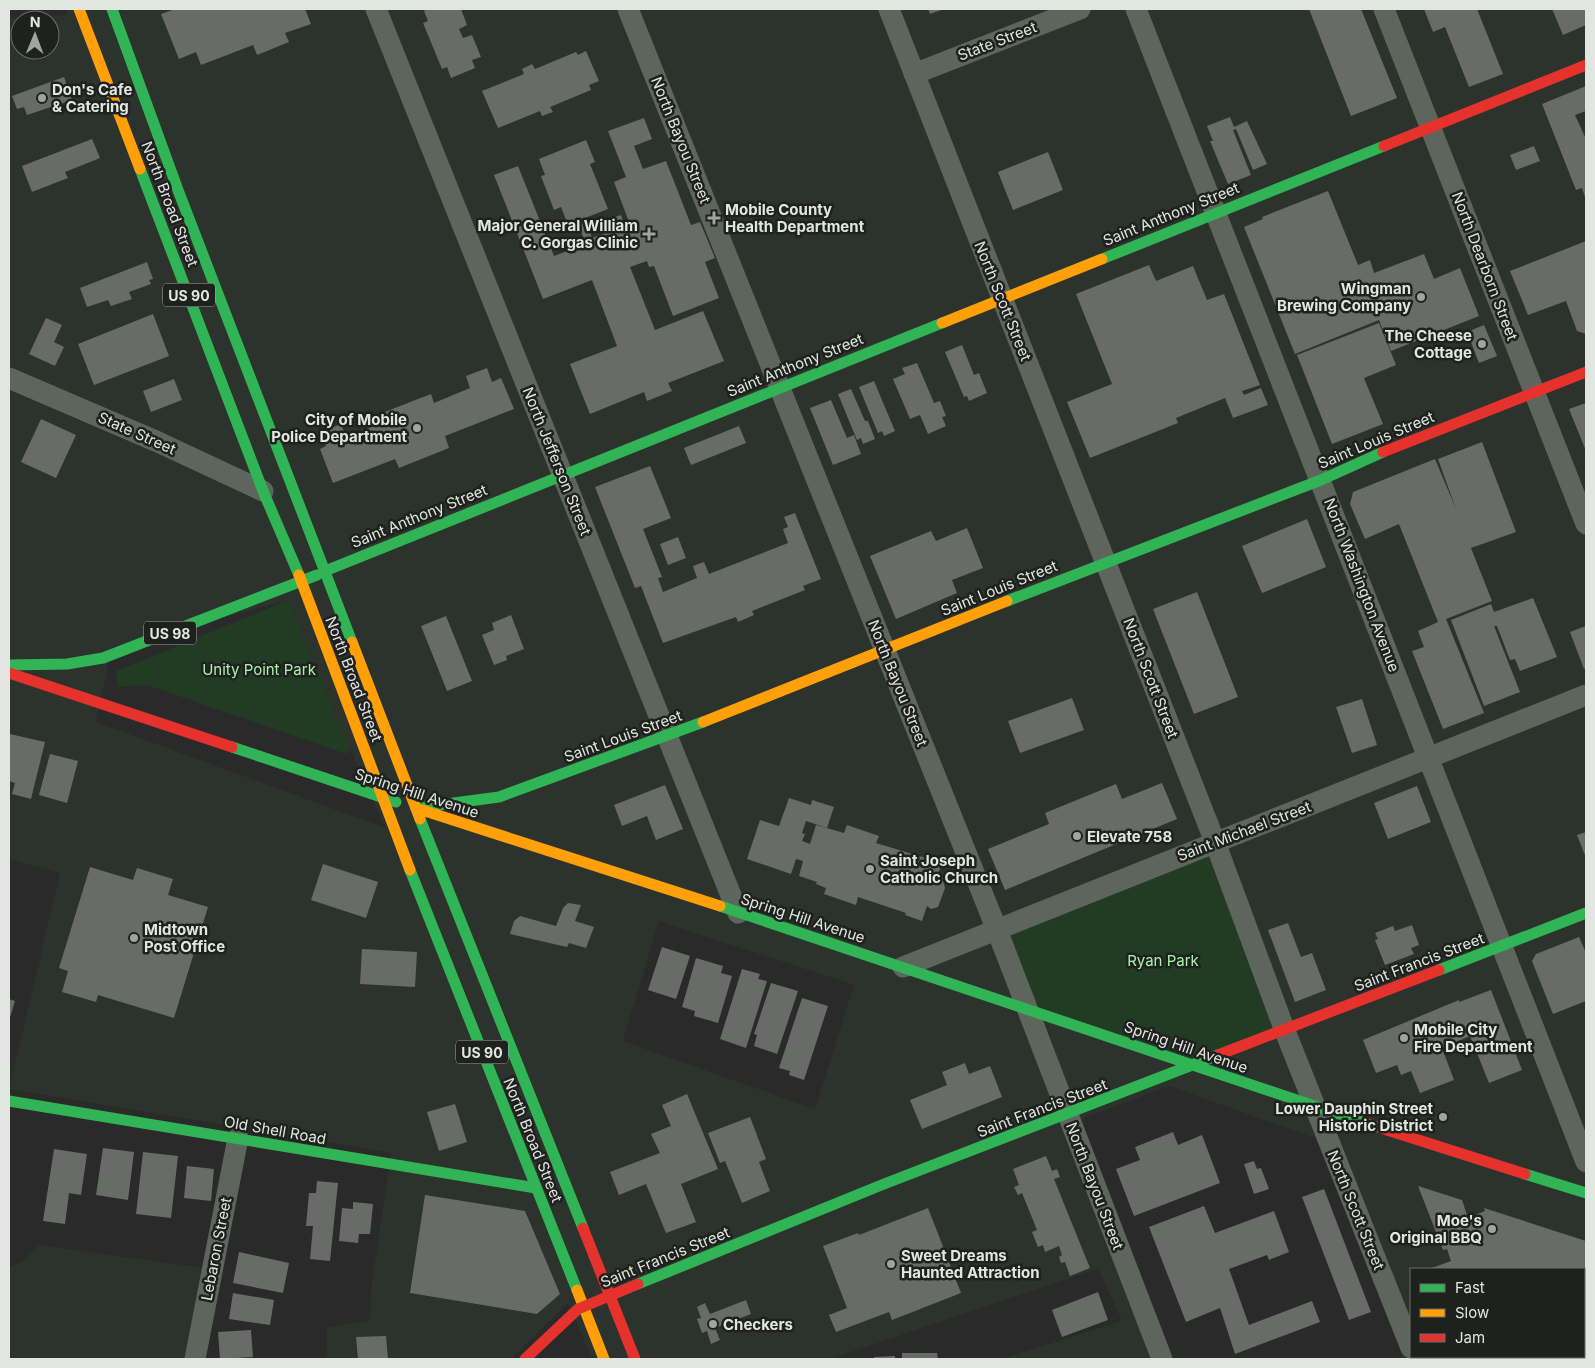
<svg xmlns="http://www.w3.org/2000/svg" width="1595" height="1368" font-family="Inter,sans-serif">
<rect width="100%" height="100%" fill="#292a29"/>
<path fill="#2c332c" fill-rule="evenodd" d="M66,9H1586V1359H1394L1404,1355L1315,1138L1169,1086L1079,1120L1170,1359H1002L1122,1321L1098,1269L830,1359H592L568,1303L511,1359H327V1327L370,1321L371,1289L391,1153L9,1089L60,873L9,859V18L67,15ZM20,20H50V50H20ZM289,600L350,749L386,828L96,722L112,647ZM659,921L854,985L815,1109L623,1041ZM1411,1269H1584V1357H1411Z
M38,1245L220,1270L206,1359H9V1268L23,1261Z"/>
<path fill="#223b23" d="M289,600L350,749L346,754L147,685L118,687L116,671Z
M1215,842L1285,1031L1193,1066L1027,1009L997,930Z"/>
<path fill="#696b69" d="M175,9H305L311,24L285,33L289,42L257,55L253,45L201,65L196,52L179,59L161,14Z
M428,9H461L467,25L459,29L463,38L472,35L481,57L472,60L475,68L451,78L447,67L442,69L423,23L428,21L424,11Z
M928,9H944L930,14Z
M1309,9H1361L1397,98L1351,116Z
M1424,9H1477L1503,74L1469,87L1445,27L1433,32Z
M1552,9H1586V25L1563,35Z
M586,51L599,81L589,85L591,90L550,107L553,112L547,114L542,116L540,111L498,128L482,91L524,74L522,69L532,64L535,69L576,52L578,55Z
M64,77L72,100L27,115L24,107L17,109L12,96Z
M1586,86V111L1575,115L1586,139V200L1582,188L1576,190L1542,104Z
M1230,117L1234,127L1247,121L1267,164L1253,170L1236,129L1233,130L1251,175L1228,184L1210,141H1213L1207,126Z
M644,118L652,139L634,146L643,169L666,161L691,225L700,222L715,258L705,262L719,298L673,316L654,266L649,267L647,261L630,267L655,330L703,311L724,361L668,383L672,391L647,401L644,392L590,414L570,364L617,346L592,280L543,299L494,175L518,166L554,256L586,244L577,222L568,225L561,207L554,210L541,176L545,175L539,159L586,140L595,162L590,164L608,209L585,218L592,238L616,229L612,218L621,215L624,224L629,222L614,182L626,177L608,131Z
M92,139L100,158L65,172L68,178L32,192L22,166Z
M1534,146L1540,161L1516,170L1510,155Z
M1048,152L1063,190L1013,210L998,172Z
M1328,191L1358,265L1370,260L1374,273L1424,254L1434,279L1460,268L1479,316L1391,351L1379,320L1295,354L1244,227L1263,219L1262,217Z
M1586,241V334L1577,331L1566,301L1528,315L1510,271Z
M147,262L153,279L149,280L151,284L129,292L132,299L111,306L108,300L87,307L80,288Z
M1149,265L1156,281L1193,266L1207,300L1224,294L1260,385L1242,391L1244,395L1261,388L1268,405L1233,418L1225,398L1176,418L1178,423L1090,458L1067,402L1112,384L1076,294Z
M153,314L169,356L94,385L78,344Z
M46,318L62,325L54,342L64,347L55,366L29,354Z
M1379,323L1396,365L1364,378L1383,424L1332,444L1297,355Z
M1484,325L1497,356L1479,363L1467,332Z
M962,345L974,375L979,373L987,393L969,401L967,396L964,397L945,352Z
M917,363L934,403L940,401L946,416L942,417L946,426L928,434L920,415L910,419L893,379L905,374L902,368Z
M487,368L492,382L501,378L514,409L445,436L449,448L399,468L395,459L333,483L320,449L326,446L321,432L341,424L346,437L381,423L377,415L431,394L434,403L470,388L466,376Z
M174,379L182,400L151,412L143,391Z
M874,381L895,431L884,436L882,431L878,433L859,387Z
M851,389L865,421H868L875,439L863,444L861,438L857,440L838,394Z
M831,400L847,438L854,435L861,454L833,465L810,408Z
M1586,403V451L1569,409Z
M41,419L76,435L56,478L21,462Z
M739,426L746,443L691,465L684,448Z
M1482,442L1516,532L1471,548L1492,601L1446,619L1484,713L1443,729L1412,651L1424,647L1418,631L1438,622L1399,524L1365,539L1350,504L1353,492L1435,459L1456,509L1438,459Z
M650,466L671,518L643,529L662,577L658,578L663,592L697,578L693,566L704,562L709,574L788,543L783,529L788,527L784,517L795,513L821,579L803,586L805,590L752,611L754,615L738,622L736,617L663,643L641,586L635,588L595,487Z
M1307,519L1326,567L1262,593L1242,546Z
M967,528L983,568L952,580L957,593L896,619L870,556L931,531L936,541Z
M678,537L686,558L668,565L660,544Z
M1197,592L1238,697L1194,714L1153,609Z
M1533,598L1557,657L1520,671L1515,659L1510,660L1497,626H1494L1520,692L1484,706L1451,620L1491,604L1494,612Z
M511,615L524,649L506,656L507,660L494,665L482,635L494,630L492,623Z
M446,616L472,681L447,691L421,626Z
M1586,626V668L1584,669L1570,632Z
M1072,698L1084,730L1020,753L1008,721Z
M1362,699L1377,745L1352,753L1336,707Z
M10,734L45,742L31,799L12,794L15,783L9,781Z
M50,754L78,761L67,803L39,795Z
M1162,783L1177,819L1005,890L988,849L1049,824L1045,813L1116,784L1122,799Z
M665,785L683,829L656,840L647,816L622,826L614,805Z
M1417,786L1431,822L1388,839L1374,803Z
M789,798L811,805L812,800L834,807L827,828L806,821L802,833L805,834L802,841L810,844L816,825L844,833L847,825L879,836L876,843L942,863L937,877H942L945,888L938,907L931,909L927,906L922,921L905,915L906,913L858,897L856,905L824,894L826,888L816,884L817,882L799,876L803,861L796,859L791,874L747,859L760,820L779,826Z
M1586,832V858L1577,835Z
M323,864L378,882L366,918L311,900Z
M90,867L133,880L137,868L173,879L168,895L208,907L174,1018L98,995L96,1002L62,992L68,971L59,968Z
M568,903L581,905L575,921L594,927L586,948L569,943L567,947L510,934L514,921L520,916L556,926L563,908Z
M1288,923L1301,957L1312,953L1326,990L1295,1002L1268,930Z
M1412,925L1419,945L1411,948L1414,954L1385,965L1375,940L1378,939L1375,933L1393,926L1395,931Z
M1579,937L1586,953V1001L1553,1014L1532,961L1536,954Z
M662,947L690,956L676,999L648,990Z
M362,949L417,952L415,987L360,984Z
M696,958L723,966L721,973L732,976L718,1023L694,1016L695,1011L682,1007Z
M742,969L760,974L758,979L767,981L746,1048L720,1039Z
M771,983L798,991L777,1054L754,1046L757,1035L754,1034Z
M1491,990L1522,1070L1489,1083L1470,1036L1442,1048L1454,1080L1420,1093L1411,1071L1401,1075L1397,1065L1376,1073L1363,1040L1459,1000V1002Z
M802,998L828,1006L804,1080L789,1075L790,1071L779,1068Z
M9,999L15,1001L9,1021Z
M965,1063L969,1074L990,1066L1002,1097L922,1129L910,1100L947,1085L942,1072Z
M687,1094L718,1169L681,1184L696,1222L666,1233L646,1184L619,1195L610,1172L660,1153L651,1134L671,1126L662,1105Z
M455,1104L467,1142L439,1151L427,1112Z
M750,1117L766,1159L759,1162L770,1191L742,1203L725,1161L720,1163L708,1133Z
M1173,1132L1178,1145L1202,1135L1220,1183L1134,1216L1116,1169L1140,1160L1135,1147Z
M103,1148L134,1152L128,1200L96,1195Z
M54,1149L87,1154L81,1195L69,1193L65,1224L43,1221Z
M143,1152L178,1156L171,1218L136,1214Z
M1046,1156L1052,1171L1057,1169L1060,1177L1054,1179L1090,1268L1070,1276L1065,1262L1061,1263L1059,1257L1062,1255L1059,1246L1045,1252L1043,1245L1038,1247L1032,1232L1037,1230L1022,1193L1018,1195L1014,1187L1019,1185L1013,1169Z
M1254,1161L1257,1169L1261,1168L1269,1189L1254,1194L1244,1164Z
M187,1166L214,1169L211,1201L184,1198Z
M317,1181L338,1183L330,1261L310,1259L313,1226H306L309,1193H316Z
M1418,1186L1462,1200L1468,1218L1485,1211L1484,1208L1586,1241V1273L1584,1274V1269H1429L1451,1261L1447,1249L1443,1250Z
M1324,1189L1371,1312L1349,1320L1302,1197Z
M425,1195L525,1211L560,1294L537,1314L410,1293Z
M353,1202L373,1204L370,1234H359L358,1243L339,1241L342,1208L353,1209Z
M1204,1206L1215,1233L1274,1211L1289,1252L1269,1260L1267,1255L1229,1269L1249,1325L1312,1301L1320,1322L1235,1354L1220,1308L1186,1322L1149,1227Z
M928,1208L961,1293L892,1320L889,1312L836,1332L829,1315L847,1308L823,1246L858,1233L859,1235Z
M239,1252L289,1263L283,1293L233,1283Z
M1098,1292L1108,1320L1062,1337L1052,1310Z
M233,1293L274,1300L270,1325L229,1319Z
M746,1300L751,1314L715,1328L720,1340L711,1344L707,1331L702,1333L697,1319L701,1318L697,1307L705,1303L710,1314Z
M251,1330L253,1357L220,1359L218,1332Z
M386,1336L388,1359H358L356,1337Z
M902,1353H937L938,1359H902Z
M895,1356V1359H874V1357Z
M1491,1357H1556L1557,1359H1485Z"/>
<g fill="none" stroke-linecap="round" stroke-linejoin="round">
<path stroke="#5e655d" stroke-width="21" d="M376,9L738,913
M628,9L997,930L1162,1359
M889,9L1215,842L1285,1031L1411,1348
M1136,9L1586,1162
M1384,9L1586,524
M914,74L1080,9
M9,378L158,442L263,491
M903,967L1586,695
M195,1359L238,1138"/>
<path stroke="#30b455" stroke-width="11" d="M112,9L178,190L352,642
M140,169L263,491L299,575
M1102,259L1384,146
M325,571L942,323
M1007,601L1321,480L1383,452
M9,665L67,664L103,658L317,575
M232,747L396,802
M416,808L499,797L703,722
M420,819L583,1228
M410,870L577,1290
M720,906L1365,1123
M1439,970L1586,913
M9,1101L536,1188
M1525,1174L1586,1193
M638,1284L884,1184L1218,1055
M1421,1359L1428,1357"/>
<path stroke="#ff9f0a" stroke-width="11" d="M79,9L140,169
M942,323L1102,259
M299,575L410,870
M352,642L420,819
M703,722L1007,601
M422,810L720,906
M577,1290L604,1359
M1584,1295L1586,1294"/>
<path stroke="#e5322d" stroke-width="11" d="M1384,146L1586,65
M1383,452L1586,372
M9,673L232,747
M1218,1055L1439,970
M1365,1123L1525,1174
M583,1228L635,1359
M525,1359L578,1309L638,1284"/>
</g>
<g fill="#a2a4a2" stroke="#1e211e" stroke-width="2">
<circle cx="42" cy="98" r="5"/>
<path d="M711.5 210.5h5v5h5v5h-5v5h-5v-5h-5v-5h5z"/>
<path d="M646.5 226.5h5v5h5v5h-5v5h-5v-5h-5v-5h5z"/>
<circle cx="1421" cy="297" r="5"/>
<circle cx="1482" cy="344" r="5"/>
<circle cx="417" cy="428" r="5"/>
<circle cx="1077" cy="836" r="5"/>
<circle cx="870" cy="869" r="5"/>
<circle cx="134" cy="938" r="5"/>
<circle cx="1404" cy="1038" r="5"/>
<circle cx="1443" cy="1117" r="5"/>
<circle cx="1492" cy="1229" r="5"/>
<circle cx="891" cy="1264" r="5"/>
<circle cx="713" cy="1324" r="5"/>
</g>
<g text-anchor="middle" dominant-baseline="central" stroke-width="5" stroke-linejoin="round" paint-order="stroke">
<g fill="#1e211e" stroke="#a8aaa8" stroke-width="1">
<rect x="163" y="283.5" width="52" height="23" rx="4"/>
<rect x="144" y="621.5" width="52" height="23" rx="4"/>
<rect x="456" y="1040.5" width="52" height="23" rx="4"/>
</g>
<g font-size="14" font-weight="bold" fill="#e3e5e3">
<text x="189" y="295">US 90</text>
<text x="170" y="633">US 98</text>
<text x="482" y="1052">US 90</text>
</g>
<g font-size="15" fill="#e3e5e3" stroke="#1e211e">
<text transform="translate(997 41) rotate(-21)">State Street</text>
<text transform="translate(681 140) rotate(68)">North Bayou Street</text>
<text transform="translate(170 204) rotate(69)">North Broad Street</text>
<text transform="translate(1171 214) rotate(-22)">Saint Anthony Street</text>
<text transform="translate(1485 266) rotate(69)">North Dearborn Street</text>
<text transform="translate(1003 301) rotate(68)">North Scott Street</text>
<text transform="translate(795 365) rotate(-22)">Saint Anthony Street</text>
<text transform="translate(137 433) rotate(24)">State Street</text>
<text transform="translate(1376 440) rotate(-23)">Saint Louis Street</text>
<text transform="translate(557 461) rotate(68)">North Jefferson Street</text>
<text transform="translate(419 516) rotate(-22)">Saint Anthony Street</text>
<text transform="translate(1362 585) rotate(69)">North Washington Avenue</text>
<text transform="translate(999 588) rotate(-22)">Saint Louis Street</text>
<text transform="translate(1151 678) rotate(69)">North Scott Street</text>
<text transform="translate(354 679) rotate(69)">North Broad Street</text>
<text transform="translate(898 683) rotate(68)">North Bayou Street</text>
<text transform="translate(623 736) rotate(-20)">Saint Louis Street</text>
<text transform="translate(417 793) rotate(18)">Spring Hill Avenue</text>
<text transform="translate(1244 831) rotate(-21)">Saint Michael Street</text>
<text transform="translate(803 918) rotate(18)">Spring Hill Avenue</text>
<text transform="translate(1419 962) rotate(-21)">Saint Francis Street</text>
<text transform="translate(1186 1047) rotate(19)">Spring Hill Avenue</text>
<text transform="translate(1042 1108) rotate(-21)">Saint Francis Street</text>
<text transform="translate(275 1130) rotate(10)">Old Shell Road</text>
<text transform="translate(533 1140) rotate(68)">North Broad Street</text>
<text transform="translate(1095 1186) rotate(69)">North Bayou Street</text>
<text transform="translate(1356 1210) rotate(68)">North Scott Street</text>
<text transform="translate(216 1249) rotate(-79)">Lebaron Street</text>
<text transform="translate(665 1257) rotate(-22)">Saint Francis Street</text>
</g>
<g font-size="15" font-weight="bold" fill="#e3e5e3" stroke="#1e211e" text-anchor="start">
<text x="52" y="89">Don's Cafe<tspan x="52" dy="17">&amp; Catering</tspan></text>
<text x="725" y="209">Mobile County<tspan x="725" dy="17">Health Department</tspan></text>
<text x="638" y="225" text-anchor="end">Major General William<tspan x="638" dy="17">C. Gorgas Clinic</tspan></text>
<text x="1411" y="288" text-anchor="end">Wingman<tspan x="1411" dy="17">Brewing Company</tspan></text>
<text x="1472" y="335" text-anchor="end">The Cheese<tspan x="1472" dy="17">Cottage</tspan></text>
<text x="407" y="419" text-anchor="end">City of Mobile<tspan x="407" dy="17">Police Department</tspan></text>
<text x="1087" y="836">Elevate 758</text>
<text x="880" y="860">Saint Joseph<tspan x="880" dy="17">Catholic Church</tspan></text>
<text x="144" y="929">Midtown<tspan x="144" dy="17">Post Office</tspan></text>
<text x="1414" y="1029">Mobile City<tspan x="1414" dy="17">Fire Department</tspan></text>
<text x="1433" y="1108" text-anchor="end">Lower Dauphin Street<tspan x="1433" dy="17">Historic District</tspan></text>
<text x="1482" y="1220" text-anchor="end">Moe's<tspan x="1482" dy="17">Original BBQ</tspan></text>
<text x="901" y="1255">Sweet Dreams<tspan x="901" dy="17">Haunted Attraction</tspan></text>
<text x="723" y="1324">Checkers</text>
</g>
<g font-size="15" fill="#a7f3a9" stroke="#1e211e">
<text x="259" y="669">Unity Point Park</text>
<text x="1163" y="960">Ryan Park</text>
</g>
</g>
<rect width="1595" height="1368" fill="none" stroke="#e3e5e3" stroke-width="20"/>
<rect x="1410" y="1268" width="175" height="90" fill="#1e211e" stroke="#6d6f6d"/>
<rect x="1420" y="1284" width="25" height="8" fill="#30b455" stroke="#6d6f6d"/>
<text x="1455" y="1293" font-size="15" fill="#e3e5e3">Fast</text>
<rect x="1420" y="1309" width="25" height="8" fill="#ff9f0a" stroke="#6d6f6d"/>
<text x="1455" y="1318" font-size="15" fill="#e3e5e3">Slow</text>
<rect x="1420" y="1334" width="25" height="8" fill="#e5322d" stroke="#6d6f6d"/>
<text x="1455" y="1343" font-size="15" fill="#e3e5e3">Jam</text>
<g transform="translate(35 35) rotate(1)"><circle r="24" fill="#1e211e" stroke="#6d6f6d"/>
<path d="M0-4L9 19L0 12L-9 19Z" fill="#a2a4a2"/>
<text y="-8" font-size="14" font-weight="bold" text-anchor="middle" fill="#e3e5e3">N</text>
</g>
</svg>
